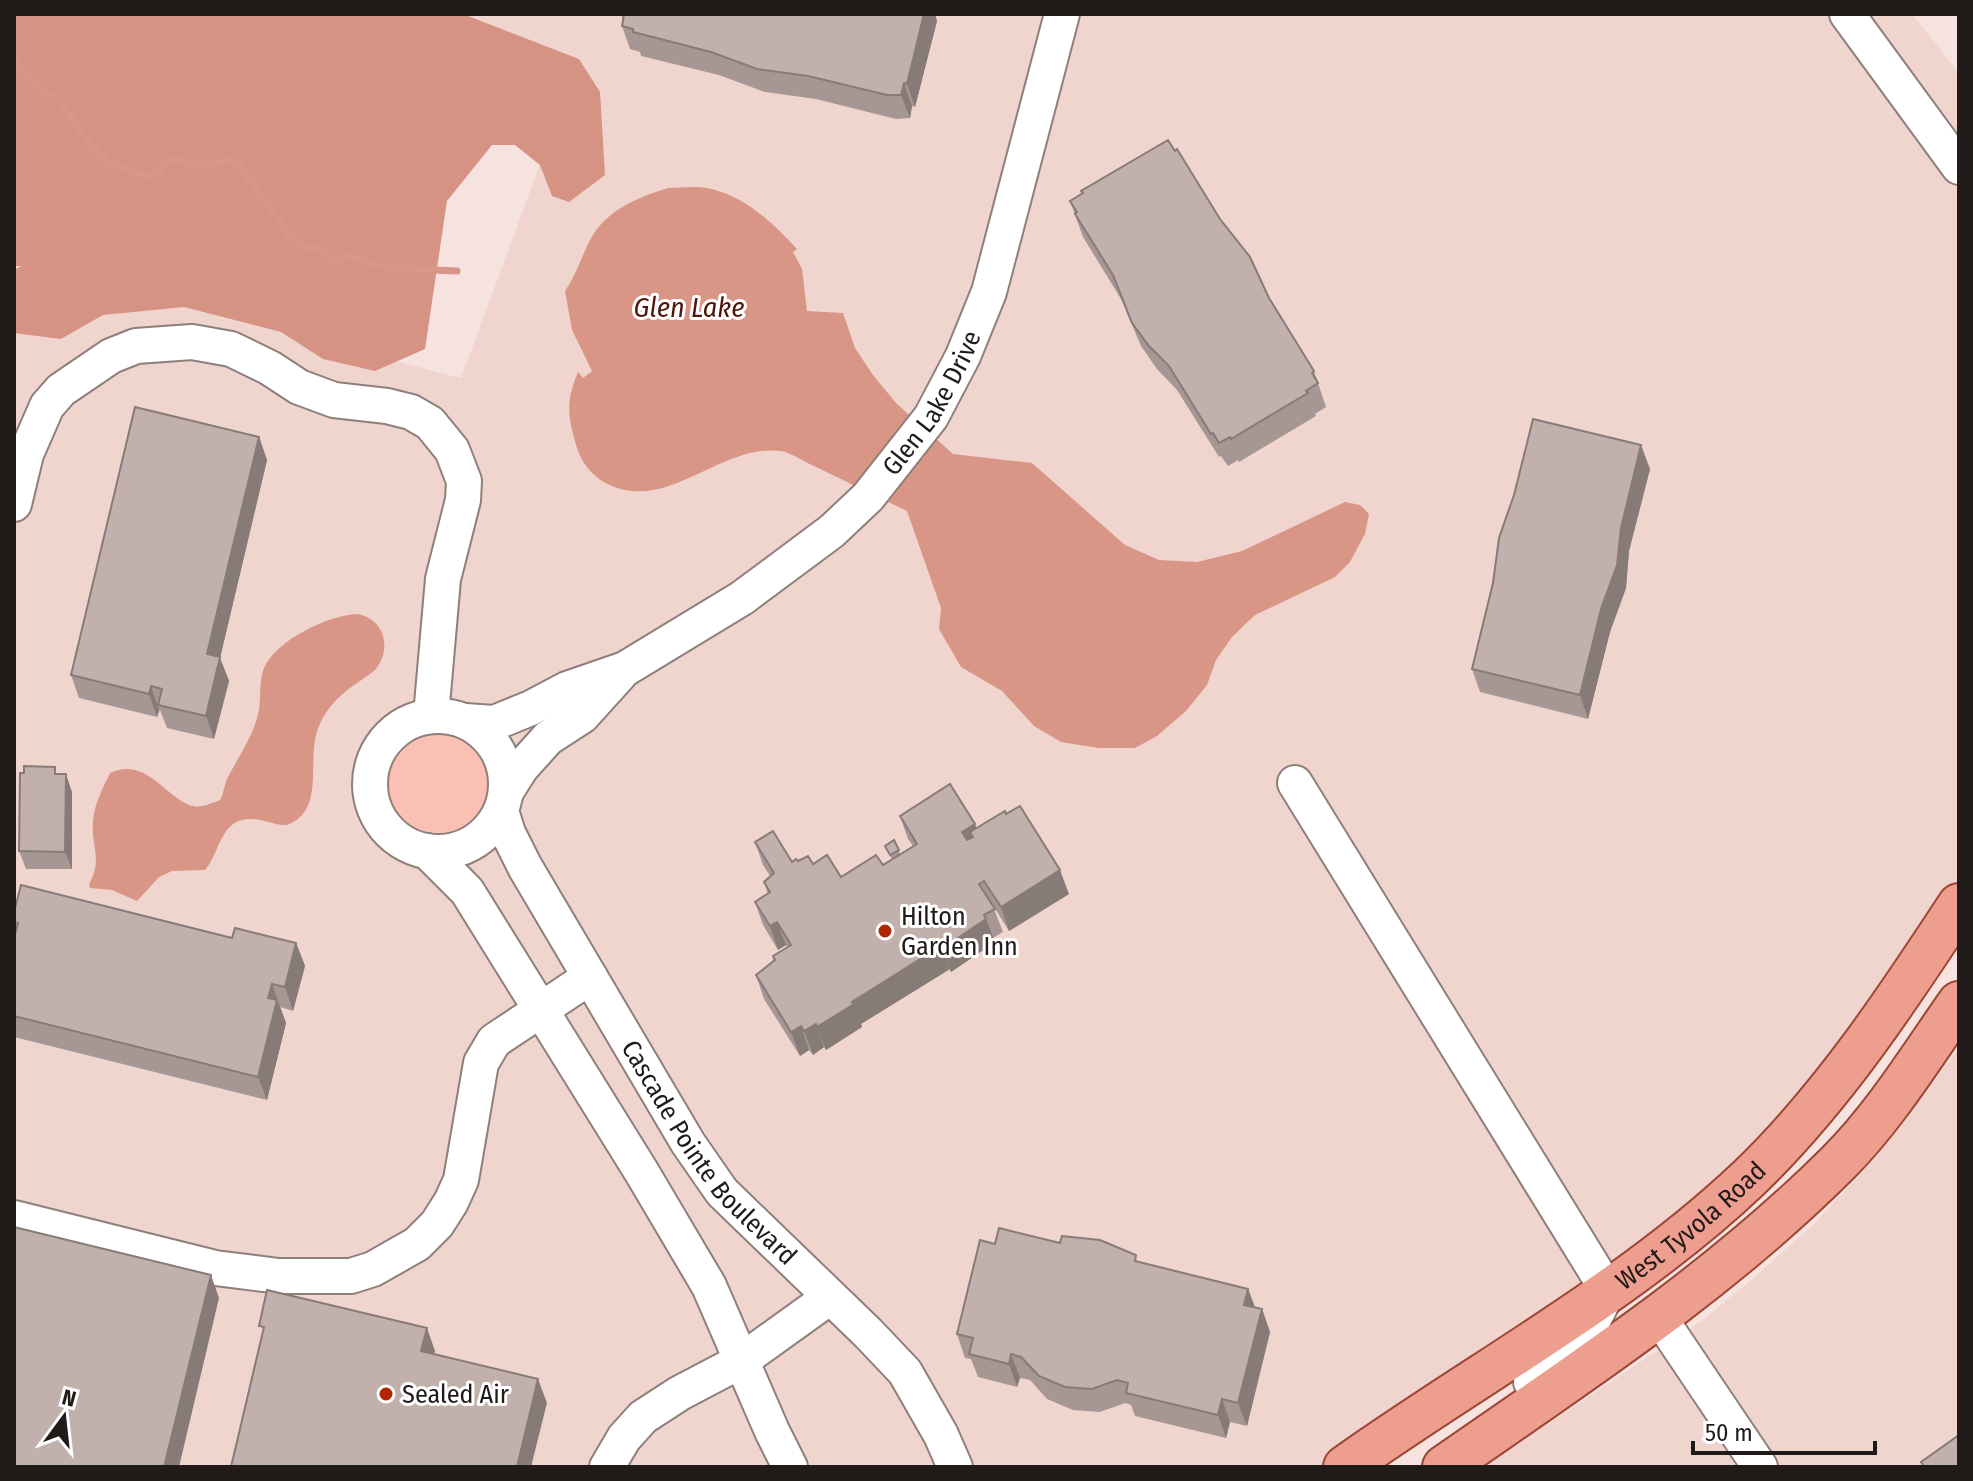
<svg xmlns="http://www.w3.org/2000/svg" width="1973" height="1481" font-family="'Fira Sans Condensed',sans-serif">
<rect width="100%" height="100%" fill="#f6e3df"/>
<path fill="#efd5ce" d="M463,14H1912L1959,73V882L1929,932L1817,1088L1720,1186L1326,1467H14V263L461,378L579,59Z
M1959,1047V1467H1484L1704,1319L1754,1278L1815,1223L1874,1159L1909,1116Z"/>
<path fill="#f9c0b3" d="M387 784a54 54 0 1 1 108 0a54 54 0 1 1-108 0Z"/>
<path fill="#d69283" d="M14,14H463L579,59L600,92L605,175L569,202L552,196L540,165L515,145H492L447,201L425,349L375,371L323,359L281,332L184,307L103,315L61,339L14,333V270L22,266H14Z"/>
<path fill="#d99687" d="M668,188C680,188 695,186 707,188C745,196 771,221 797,249L793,252L802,269L807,311L843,313L855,348L873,375L896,403L953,454L1032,463L1125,545L1159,560L1197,562L1242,551L1345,502L1360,505L1369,514L1365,534L1350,562L1335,577L1255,615L1232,637L1216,660L1207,685L1186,711L1157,736L1135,748H1098L1061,742L1034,726L1002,691L961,667L939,629L941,608L907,511C876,496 845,481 814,466C804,462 792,453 781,451C718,443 665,518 602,481C590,473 581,461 577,448C568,417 565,403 578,372L583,378L592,371L572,330L565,291C577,273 581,258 590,240C607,209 637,198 668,188Z
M357,614C384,618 393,649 375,670C371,674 365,677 360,681C342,693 327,706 319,726C305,758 327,810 287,825C275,826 261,818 249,819C220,820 220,853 205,870L172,871L159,877L137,901L112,890L90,888L89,884C103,860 91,847 93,822C94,804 103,788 110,773C145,757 163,794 189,805C200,809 210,804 220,800C224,793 224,785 228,777C239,756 254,735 259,710C261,696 259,681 264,668C276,640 329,615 357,614Z"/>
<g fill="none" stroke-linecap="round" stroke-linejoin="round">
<path stroke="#d99687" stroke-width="7" d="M14,58L22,70L64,107L89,143L111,164L150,177L159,172L165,161L175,159L200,166L230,160L240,166L290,236L302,245L319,250L335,261L349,256L387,268L457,271"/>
<g stroke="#8f7f7b" stroke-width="38">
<g id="minor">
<path d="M1847,14L1959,167"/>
<path d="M14,504L26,454L47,406L61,390L111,356L136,346L192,342L231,349L270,368L299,387L334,400L387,406L411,412L430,423L452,450L464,481L463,500L443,579L431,716"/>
<circle cx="438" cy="784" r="68"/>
<path id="s1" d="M465,721L494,723L531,708L567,689L625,669L742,598L832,531L868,497L931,417L963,356L989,292L1062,14"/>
<path d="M1295,783L1608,1291L1585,1337L1565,1359L1531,1382"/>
<path d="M507,790L521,768L548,738L582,716L620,674"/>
<path id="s2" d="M501,811L508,833L525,867L688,1143L722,1192L868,1333L905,1372L941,1435L955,1467"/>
<path d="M427,851L467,891L641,1171L709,1286L772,1431L790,1467"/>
<path d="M14,1218L215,1268L279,1276H351L373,1269L417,1244L437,1224L451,1202L461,1180L481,1063L494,1041L590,977"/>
<path d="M1659,1317L1760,1467"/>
<path d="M607,1467L624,1438L643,1417L680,1393L741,1361L830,1297"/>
</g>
</g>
<g stroke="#9d4635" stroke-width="46">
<g id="major">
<path id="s3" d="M1345,1467C1480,1371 1629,1292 1749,1178C1832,1098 1896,1001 1959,905"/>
<path d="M1444,1467C1582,1371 1719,1282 1838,1163C1885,1116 1921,1057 1959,1003"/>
</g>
</g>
<use href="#minor" stroke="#fff" stroke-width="34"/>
<use href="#major" stroke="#ed9e8f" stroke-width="42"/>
</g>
<path fill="#a69794" d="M621,14L935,16L937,21L915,107L912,106L910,118L896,119L816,99L765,92L719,75L641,56L640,52L630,49L622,26L623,20Z
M1070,201L1269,298L1314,371L1326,407L1315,414L1316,416L1239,462L1238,460L1228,466L1221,456L1219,457L1177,390L1157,369L1141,346L1121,299L1083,237Z
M259,437L267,460L220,658L229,681L214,739L167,728L160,710L157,717L79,698L71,675Z
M1650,469L1629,551L1626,588L1610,632L1588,719L1480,692L1472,669Z
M57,774L72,792V869H26L19,851Z
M900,816L977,828L1069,894L1009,931L992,904L1003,932L993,938L995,942L951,972L950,969L861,1024L862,1027L826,1050L824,1047L813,1055L809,1050L800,1056L764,999L756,975L787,948L786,945L778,950L763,925L755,902L768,894L764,882L770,876L763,865L755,842L792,862L813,864L841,877L883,865L892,859L885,846L894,840L900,854L913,846L908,839Z
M14,912L232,938L296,943L305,966L293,1011L280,1007L286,1023L267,1100L14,1037V938L16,932L14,928Z
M995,1244L1139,1262L1248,1289L1255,1307L1262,1309L1270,1332L1247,1426L1230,1422L1226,1438L1135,1416L1131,1405L1125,1403L1100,1412L1073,1410L1047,1399L1030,1380L1020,1378L1017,1387L978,1377L971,1359L965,1358L957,1334Z"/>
<path fill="#877b78" d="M924,14H935L937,21L915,107L907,84Z
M904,83L912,106L910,118L901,95Z
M259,437L267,460L220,658L229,681L214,739L206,716L207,654Z
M1641,445L1650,469L1629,551L1626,588L1610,632L1588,719L1580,695Z
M151,686L159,710L157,717L149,694Z
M66,774L72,792V869L65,852Z
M975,824L984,847L970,832L977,851L970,855L962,832Z
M1060,870L1069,894L1009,931L1001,907Z
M986,919L995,942L951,972L943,948Z
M777,922L786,945L778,950L770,926Z
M296,943L305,966L293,1011L285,987Z
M941,946L950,969L861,1024L862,1027L826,1050L817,1027L852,1002Z
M272,984L286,1023L267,1100L258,1077L268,998Z
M816,1024L824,1047L813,1055L804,1031Z
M801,1026L809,1050L800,1056L791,1032Z
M211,1275L219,1298L179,1467H164Z
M1248,1289L1257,1313L1244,1305Z
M1262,1309L1270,1332L1247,1426L1238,1403Z
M427,1328L435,1351L429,1375L421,1351Z
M1011,1354L1020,1378L1017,1387L1009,1364Z
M538,1379L547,1403L531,1467H517Z
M1222,1399L1230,1422L1226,1438L1218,1415Z"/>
<path fill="#c1b0ac" stroke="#877b78" stroke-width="2" d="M621,14H924L907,84L904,83L901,95H887L808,76L757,69L711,52L633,32V29L622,26L624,15Z
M1168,140L1175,151L1177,149L1220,219L1250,257L1269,298L1314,371L1312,373L1318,383L1306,391L1308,393L1231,439L1230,437L1219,443L1213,433L1211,434L1169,366L1149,346L1132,323L1113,275L1075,214L1077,212L1070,201L1083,193L1081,191Z
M135,407L259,437L207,654L220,657L206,716L158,705L162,689L151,686L149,694L71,675Z
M1533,419L1641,445L1621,528L1617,565L1601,609L1580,695L1472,669L1493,583L1499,538L1514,495Z
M24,766L55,767V774H66L65,852L19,851L20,773H24Z
M950,784L975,824L962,832L967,840L973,837L970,832L1005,811L1006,814L1020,806L1060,870L1001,907L984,881L979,884L995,909L984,915L986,919L943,948L941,946L852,1002L854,1004L817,1027L816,1024L804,1031L801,1026L791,1032L756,975L775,960L773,956L791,945L777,922L770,926L755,902L770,892L764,882L774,873L755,842L773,831L792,862L796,859L798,861L808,856L813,864L827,855L841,877L876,855L883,865L917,844L900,816Z
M894,840L899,850L890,855L885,846Z
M21,885L232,938L235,928L296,943L285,987L272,984L268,998L277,1000L258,1077L14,1016V938L18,923L14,922V912Z
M14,1227L211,1275L164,1467H14Z
M999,1228L1060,1243L1062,1236L1100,1240L1136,1255L1135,1261L1248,1289L1244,1305L1262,1309L1238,1403L1222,1399L1218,1415L1126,1393L1128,1383L1117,1380L1092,1389L1065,1387L1039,1376L1021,1357L1011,1354L1009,1364L969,1354L973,1338L957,1334L980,1240L995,1244Z
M267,1290L427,1328L421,1351L538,1379L517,1467H231L264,1327L259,1326Z
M1959,1435V1467H1924L1921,1462Z"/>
<g fill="#b02402" stroke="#fff" stroke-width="3">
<circle cx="885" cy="931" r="8"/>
<circle cx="386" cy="1394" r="8"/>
</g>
<g text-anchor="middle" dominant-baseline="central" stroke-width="6" stroke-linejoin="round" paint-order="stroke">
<g font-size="26" fill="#201a19" stroke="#fff">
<text stroke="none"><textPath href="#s1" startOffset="584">Glen Lake Drive</textPath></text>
<text stroke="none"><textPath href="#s2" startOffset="402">Cascade Pointe Boulevard</textPath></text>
<text stroke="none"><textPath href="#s3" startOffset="422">West Tyvola Road</textPath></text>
</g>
<g font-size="26" fill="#201a19" stroke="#fff" text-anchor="start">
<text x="901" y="916">Hilton<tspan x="901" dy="30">Garden Inn</tspan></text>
<text x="402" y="1394">Sealed Air</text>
</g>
<g font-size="28" font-style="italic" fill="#501408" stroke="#fff">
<text x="689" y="307">Glen Lake</text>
</g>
</g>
<rect width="1973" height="1481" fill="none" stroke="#201a19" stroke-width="32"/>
<g transform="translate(64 1417) rotate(15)" stroke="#ffffff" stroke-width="6" paint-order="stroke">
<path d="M0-6L14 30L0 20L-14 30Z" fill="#201a19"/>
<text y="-12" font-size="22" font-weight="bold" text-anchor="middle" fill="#201a19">N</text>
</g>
<path d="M1693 1441v12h182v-12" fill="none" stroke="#201a19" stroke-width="4"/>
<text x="1705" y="1441" font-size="24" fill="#201a19" stroke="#ffffff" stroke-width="6" paint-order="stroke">50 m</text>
</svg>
